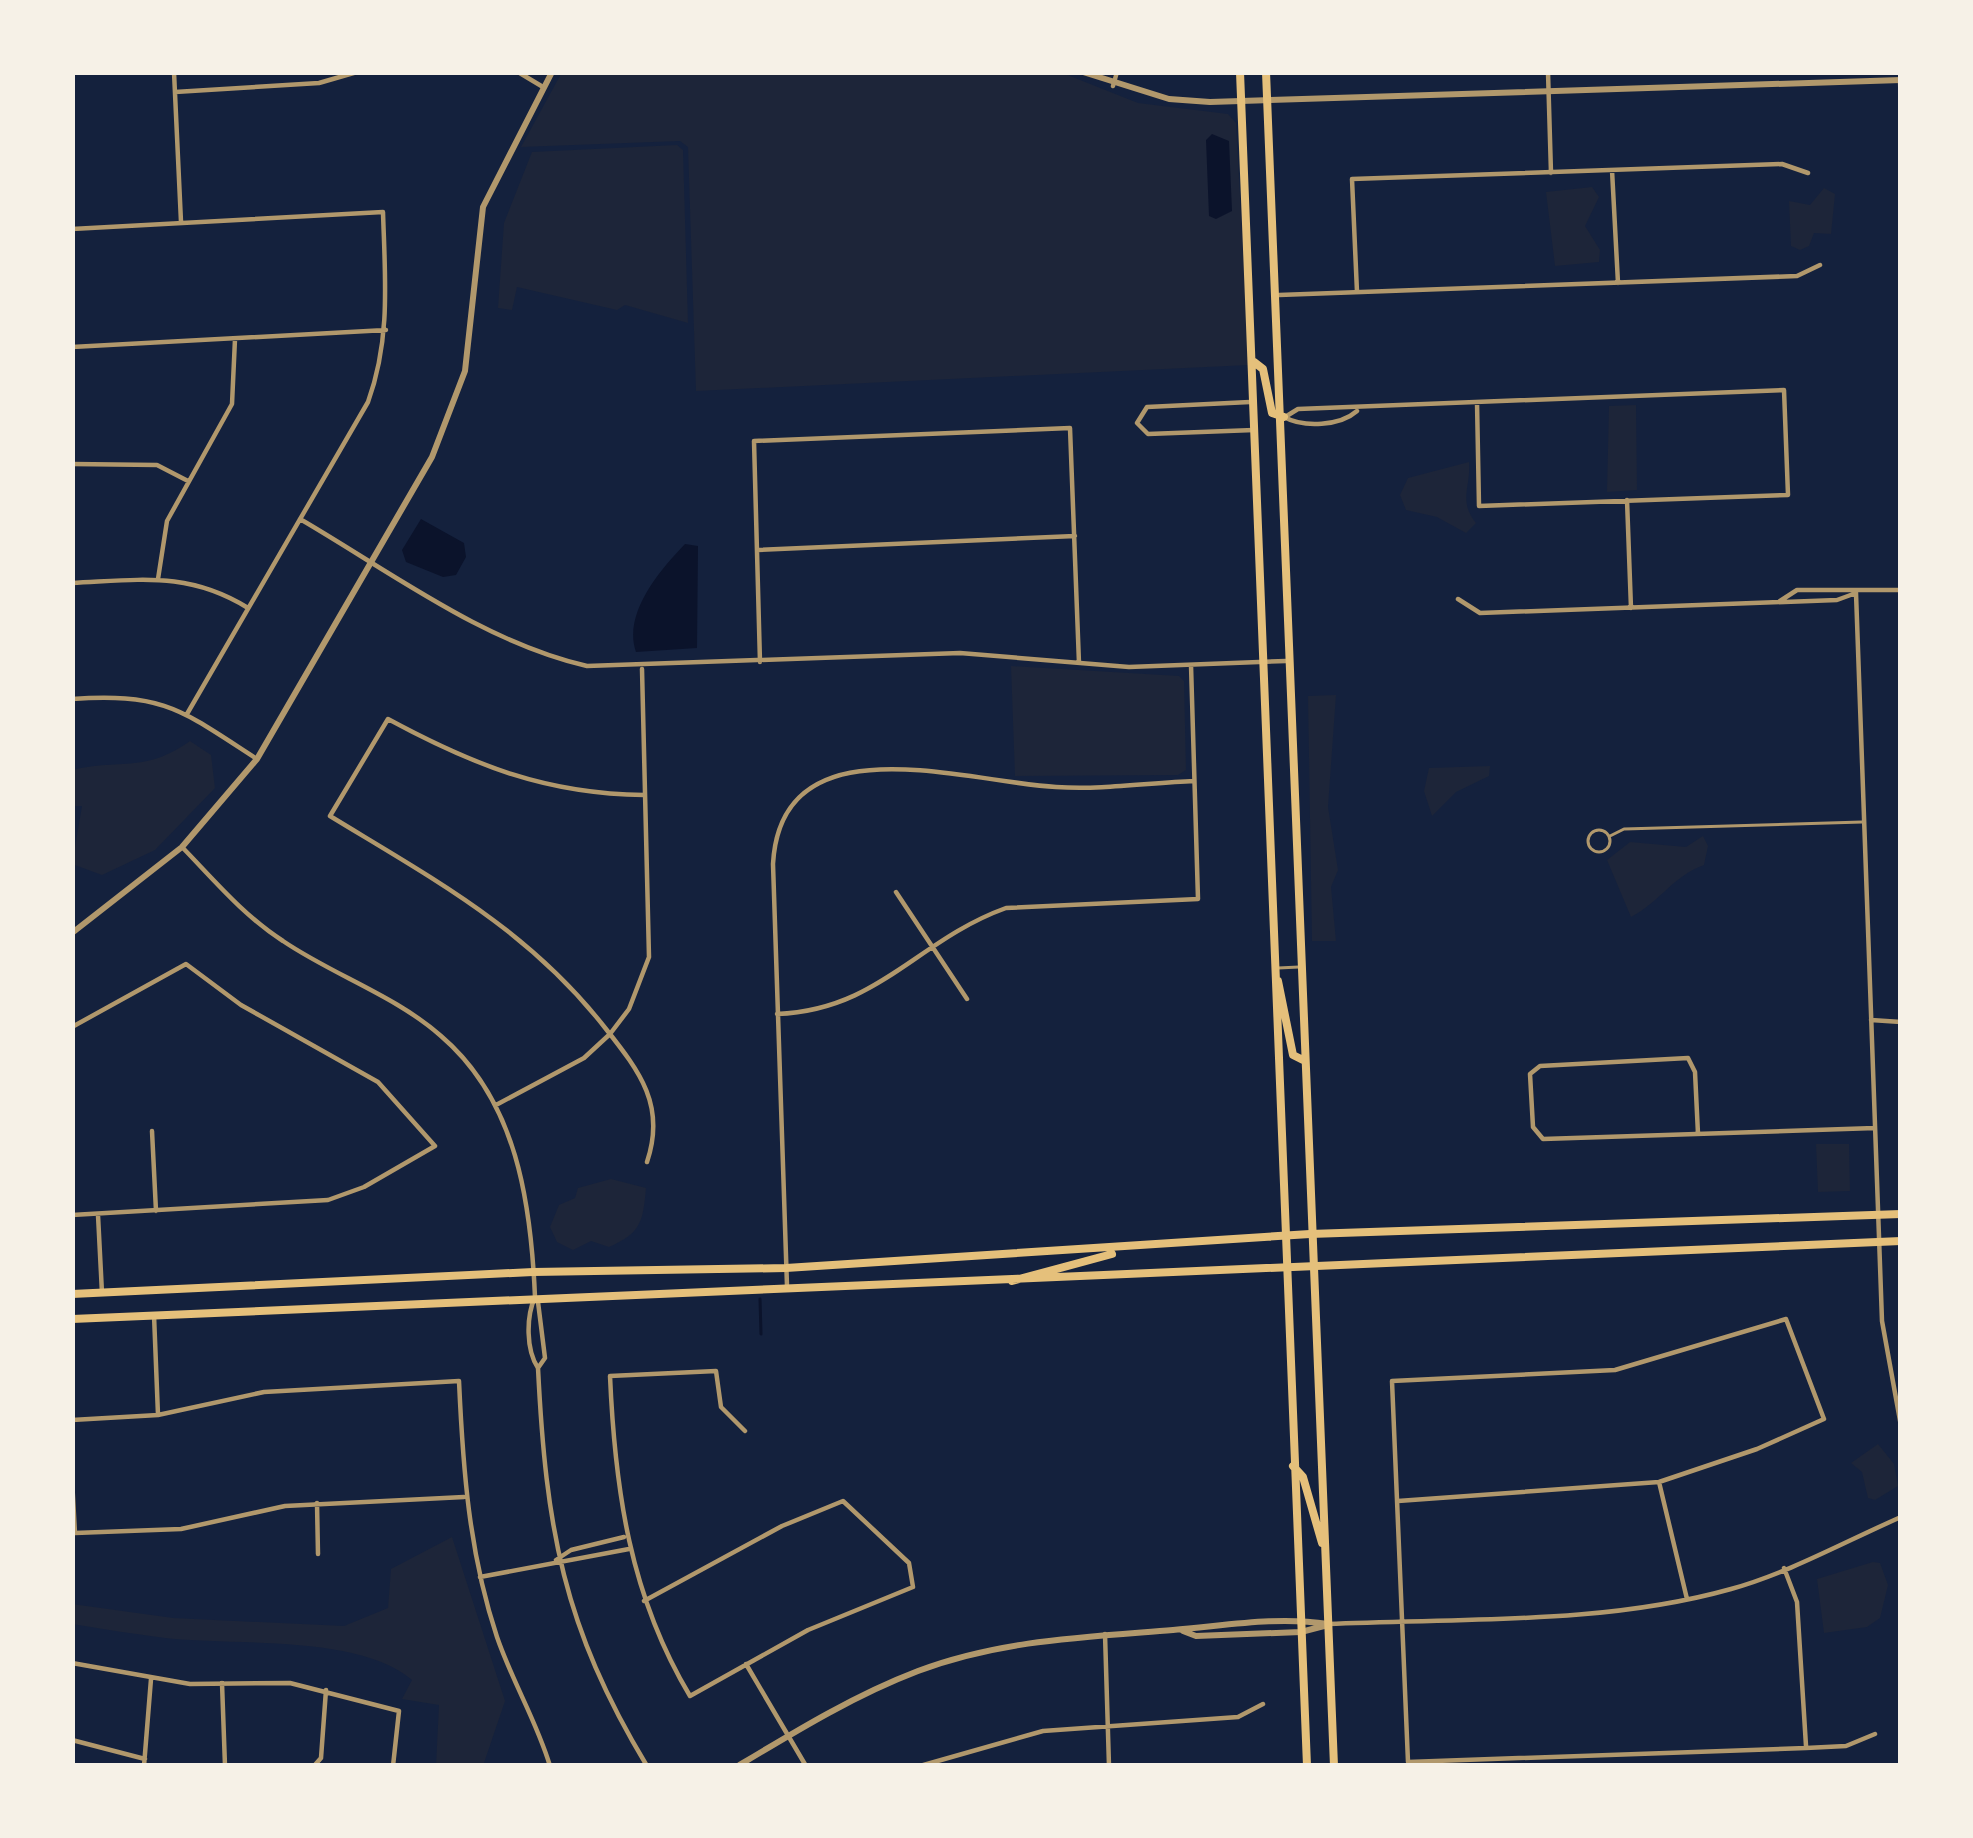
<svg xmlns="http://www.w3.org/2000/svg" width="1973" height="1838" font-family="'Zilla Slab',serif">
<rect width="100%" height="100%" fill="#14213d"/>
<path fill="#1d2539" d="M562,72H1060L1138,103L1228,114L1236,123L1249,365L696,391L688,147L680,141L521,147Z
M677,145L683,150L688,323L625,305L617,310L517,287L512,310L498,308L504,223L532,152Z
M1592,187L1599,197L1585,226L1600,250L1599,262L1555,266L1546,192Z
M1824,188L1835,194L1831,234L1814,233L1809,246L1800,250L1791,246L1789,201L1810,205Z
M1636,405L1637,490L1607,492L1609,406Z
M1469,462C1471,487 1458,501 1476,523L1466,533L1437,517L1406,510L1400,495L1408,478Z
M1011,666L1179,676L1184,681L1186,770L1178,775L1015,776Z
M1336,695L1328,807L1338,870L1331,887L1336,941H1312L1308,696Z
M190,741L211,755L215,788L155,850L102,875L72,864L82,806H72V770C121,758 143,774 190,741Z
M1490,766L1489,776L1456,792L1432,816L1424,791L1429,768Z
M1703,836L1708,846L1704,865C1673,876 1660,902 1631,917L1607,860L1630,842L1686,847Z
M1816,1144H1849L1850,1191L1818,1192Z
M611,1179L646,1188C643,1222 641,1233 609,1247L591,1241L573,1250L557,1242L550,1227L559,1205L575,1198L578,1188Z
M1878,1444L1894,1464L1898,1486L1875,1500L1868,1498L1862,1472L1851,1463Z
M452,1537L505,1701L483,1766H436L439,1705L402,1699L412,1680C359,1634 234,1646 165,1638C134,1634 103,1629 72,1624V1604L173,1618L344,1626L388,1608L391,1569Z
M1873,1562L1880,1563L1888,1585L1880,1618L1867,1627L1824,1633L1817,1579Z"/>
<path fill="#0b132b" d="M1212,134L1229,141L1232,211L1216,219L1209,216L1206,140Z
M421,519L464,543L466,557L456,575L443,577L406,562L402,550Z
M685,544L698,546L697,648L636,652C623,615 657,573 685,544Z"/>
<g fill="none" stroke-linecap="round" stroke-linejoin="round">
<path stroke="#0b132b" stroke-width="3" d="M760,1299L761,1334"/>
<path stroke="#b1986c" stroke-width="3" d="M1588 841a11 11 0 1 1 22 0a11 11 0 1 1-22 0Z
M1610,836L1624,829L1862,822
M1278,968L1299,967"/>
<path stroke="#b1986c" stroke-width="4.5" d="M174,72L181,222
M518,72L543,87
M1548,72L1551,173
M1900,80L1901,111
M1113,86L1117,72
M175,92L319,83L357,72
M1612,170L1618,283
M72,229L383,212C385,278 391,339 368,402L187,714
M1357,292L1352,179L1782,164L1808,173
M1279,295L1797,276L1820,265
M72,347L386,330
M1250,402L1147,407L1137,423L1148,434L1254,430
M1284,417C1304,428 1340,426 1357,411
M1285,417L1298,409L1784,390L1788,495L1479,506L1477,402
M72,464L157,465L188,481
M1627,500L1631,608
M300,519C391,572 483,642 587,666L960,653L1129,667L1286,661
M757,550L1075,536
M158,579L167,521L232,404L235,339
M72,583C140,580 188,571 248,608
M1856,593L1882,1321L1901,1426
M1458,599L1480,613L1837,600L1856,593
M1780,601L1797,590H1901
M760,662L754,441L1070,428L1079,663
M72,699C165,693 181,710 257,759
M644,795C546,794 473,765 388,719L330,816C435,880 529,930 606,1029C640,1072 666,1106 647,1162
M182,847C214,880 244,916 283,941C333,975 396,996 441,1036C517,1101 531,1203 535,1297C526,1317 526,1350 538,1368C546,1528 563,1627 647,1766
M896,892L967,999
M777,1014C879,1010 917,940 1006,908L1198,899L1191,665
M1871,1020L1901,1022
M72,1027L186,964L241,1005L378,1082L435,1146L364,1187L328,1200L72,1215
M496,1105L584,1058L610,1034L629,1009L649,957L642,669
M152,1131L156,1211
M1698,1134L1695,1072L1688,1058L1540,1066L1530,1074L1533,1127L1543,1139L1875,1128
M98,1215L102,1293
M787,1286L773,864C781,719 964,782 1056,787C1101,790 1148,783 1194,781
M154,1315L158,1415
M538,1368L545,1358L538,1302
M72,1420L158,1415L264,1392L459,1381C463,1469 469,1553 497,1637C512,1681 537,1722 550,1766
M72,1479L75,1533L181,1529L285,1506L464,1497
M1659,1482L1687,1599
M1398,1501L1659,1482L1757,1449L1824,1419L1786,1319L1615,1370L1392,1381L1408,1762L1806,1748L1846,1746L1875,1734
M317,1503L318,1554
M556,1560L571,1550L624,1537
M1784,1568L1797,1602L1806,1746
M480,1577L629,1549
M644,1601L782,1526L843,1501L909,1563L913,1587L808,1630L690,1696C630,1596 615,1490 610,1376L716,1371L721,1407L745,1431
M1328,1624C1461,1618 1603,1625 1731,1589C1789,1573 1846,1541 1901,1517
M1105,1634L1109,1766
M72,1663L190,1684L290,1683L399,1711L393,1766
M746,1664L806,1766
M222,1683L225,1766
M72,1740L145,1759
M225,1765L246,1766
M144,1766L151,1679
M314,1766L321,1758L326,1690
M920,1766L1043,1731L1238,1717L1263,1704"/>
<path stroke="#b1986c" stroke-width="6" d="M1083,72L1169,99L1210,102L1901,80
M72,933L182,847L257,759L432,457L465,371L483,207L552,72
M1183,1631L1196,1636L1301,1632L1324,1626
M738,1766C796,1731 855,1695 918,1671C1000,1640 1086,1637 1173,1630C1224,1626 1275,1616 1328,1624"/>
<path stroke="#e5c07b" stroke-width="8" d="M1240,72L1307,1766
M1266,72L1334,1766
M1254,362L1263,369L1272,413L1284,417
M1278,981L1293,1055L1305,1061
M1293,1466L1303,1477L1322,1543"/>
<path stroke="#e5c07b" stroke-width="8" d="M1012,1281L1112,1254
M72,1294L533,1272L786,1268L1310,1234L1901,1214
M72,1319L1901,1241"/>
</g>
<rect width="1973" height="1838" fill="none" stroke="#f6f1e7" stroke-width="150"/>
</svg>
